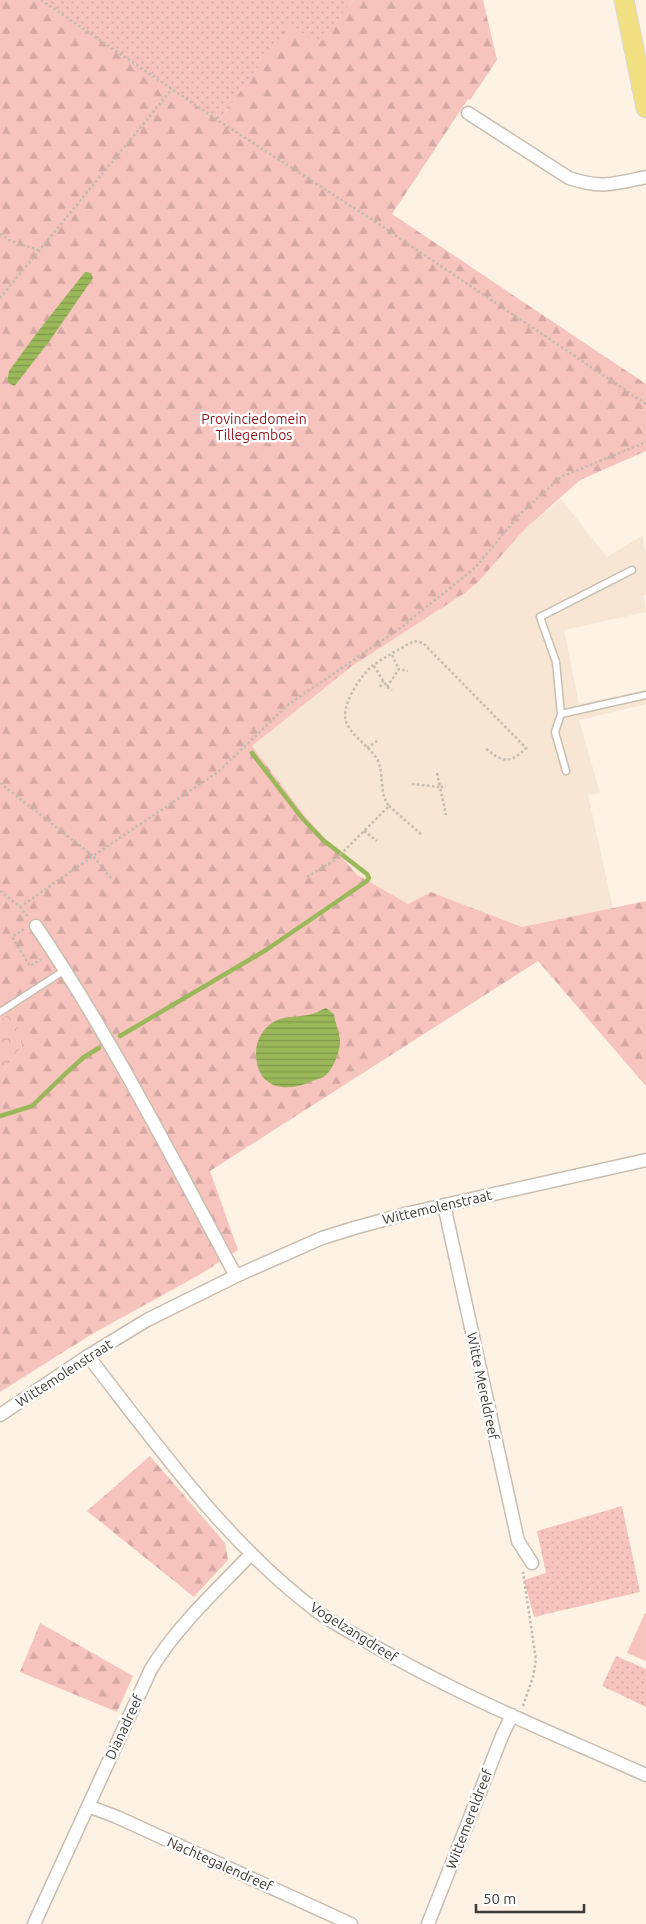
<svg xmlns="http://www.w3.org/2000/svg" width="646" height="1924" font-family="Ubuntu,sans-serif">
<defs>
<pattern id="grass-dots" width="8" height="8" patternUnits="userSpaceOnUse" patternTransform="scale(1.25)"><rect width="8" height="8" fill="#f7c3bd"/><path d="M2 2h.1M6 6h.1" fill="none" stroke="#d5a8a3" stroke-width="1.8" stroke-linecap="round"/></pattern>
<pattern id="forest-firs" width="22" height="20" patternUnits="userSpaceOnUse" patternTransform="scale(1.25)"><rect width="22" height="20" fill="#f7c3bd"/><path d="M5 1l3.5 6h-7zM16 11l3.5 6h-7z" fill="#d5a8a3"/></pattern>
<pattern id="park-crowns" width="20" height="18" patternUnits="userSpaceOnUse" patternTransform="scale(1.25)"><rect width="20" height="18" fill="#f7c3bd"/><path d="M2 6a3 3 0 1 1 6 0M12 15a3 3 0 1 1 6 0" fill="none" stroke="#d5a8a3"/></pattern>
<pattern id="water-rules" width="6" height="5" patternUnits="userSpaceOnUse" patternTransform="scale(1.25)"><rect width="6" height="5" fill="#9ab859"/><path d="M0 2.5h6" fill="none" stroke="#7f974a"/></pattern>
</defs>
<rect width="100%" height="100%" fill="#fdf2e4"/>
<path fill="#f6e6d3" d="M561,499L607,557L642,536L646,554V595L643,596L646,612L564,630L579,704L646,690V704L579,720L600,793L588,795L613,908L522,927L431,892L408,905L358,877L305,816L252,746L352,666L465,593L479,581L523,531Z"/>
<path fill="url(#grass-dots)" d="M41,0H353L319,45L289,25L219,121Z
M622,1506L640,1592L534,1617L524,1580L546,1573L537,1531Z
M616,1656L646,1669V1707L602,1686Z"/>
<path fill="url(#forest-firs)" d="M0,0H41L219,121L289,24L319,44L353,0H483L497,60L470,100L468,99L392,214L646,384V451L580,480L523,531L479,581L465,593L352,666L252,746L305,816L358,876L363,878L408,904L431,892L522,927L646,901V1086L538,961L210,1171L238,1250L199,1275L92,1334L0,1392V1075L22,1047L14,1011L0,1020Z
M150,1456L225,1543L228,1560L194,1597L87,1511Z
M40,1623L133,1676L117,1712L20,1672Z"/>
<path fill="url(#park-crowns)" d="M15,1010L22,1047L0,1075V1020Z"/>
<path fill="#f7c3bd" d="M645,1613L646,1614V1661L627,1653Z"/>
<path fill="url(#water-rules)" d="M85,272L91,273L93,278L51,339L17,383L14,386L7,382L9,371L39,330Z
M326,1008L334,1014C335,1024 341,1036 340,1044C339,1053 333,1069 326,1075C323,1078 317,1079 312,1081C285,1094 256,1088 256,1053C256,1040 263,1028 275,1021C285,1016 297,1017 308,1015C315,1014 320,1010 326,1008Z"/>
<g fill="none" stroke-linecap="round" stroke-linejoin="round">
<path stroke="#9ab859" stroke-width="4.5" d="M120,1036L266,950L367,881L369,878L367,874L323,840L302,818L252,753
M0,1116L32,1106L64,1075L84,1057L99,1048"/>
<g stroke="#c8beb0" stroke-width="9">
<path id="lane" d="M561,714L556,662L540,617L632,570
M566,771L555,732L561,714L646,695
M0,1012L65,970"/>
</g>
<g stroke="#c8beb0" stroke-width="15">
<path id="street" d="M468,113L569,178C602,189 613,184 646,177
M36,926C111,1037 172,1158 236,1276
M444,1205L518,1541L532,1563
M88,1356C158,1446 226,1543 318,1612C335,1625 357,1635 376,1647C462,1697 555,1734 646,1775
M0,1415L88,1356L147,1320L236,1276L322,1238L354,1228L409,1213L646,1160
M88,1806L117,1817L351,1924
M34,1924L151,1669C178,1625 216,1591 251,1554
M428,1924L502,1736L512,1715"/>
</g>
<g stroke="#d9d8d7" stroke-width="21">
<path id="primary" d="M624,0L646,108"/>
</g>
<path stroke="#c4bbaf" stroke-width="2.5" stroke-dasharray="2.5 2.5" stroke-linecap="butt" d="M41,0L219,121L368,217L646,404
M0,234L11,241L38,250
M0,298L172,89
M392,655L399,669
M374,666L387,687L392,690
M380,687L383,681
M387,687L399,669L408,671
M367,748L377,741
M437,773L440,787L446,786
M0,783L93,856L20,907
M412,784L440,787L446,815
M389,806L422,835
M364,831L377,841
M307,877L336,859L389,806C378,792 385,774 377,759C369,746 354,738 347,724C339,708 359,678 371,667C384,657 400,649 414,641L423,643L526,748C509,765 503,762 485,748
M111,878L93,856L218,772L289,704L399,629L475,568L520,514L561,477L646,442
M0,891L20,907L28,917
M24,929L12,937L30,966L41,959
M523,1706L533,1677L536,1660L523,1572"/>
<use href="#lane" stroke="#fff" stroke-width="6"/>
<use href="#street" stroke="#fff" stroke-width="12"/>
<use href="#primary" stroke="#f0e081" stroke-width="19"/>
</g>
<g text-anchor="middle" dominant-baseline="central" stroke-width="5" stroke-linejoin="round" paint-order="stroke">
<g font-size="14" fill="#91151b" stroke="#fff">
<text x="254" y="419">Provinciedomein<tspan x="254" dy="16">Tillegembos</tspan></text>
</g>
<g font-size="14" fill="#3f3a35" stroke="#fff">
<text transform="translate(437 1207) rotate(-13)">Wittemolenstraat</text>
<text transform="translate(64 1373) rotate(-33)">Wittemolenstraat</text>
<text transform="translate(483 1386) rotate(78)">Witte Mereldreef</text>
<text transform="translate(354 1632) rotate(32)">Vogelzangdreef</text>
<text transform="translate(124 1727) rotate(-65)">Dianadreef</text>
<text transform="translate(469 1819) rotate(-69)">Wittemereldreef</text>
<text transform="translate(220 1864) rotate(24)">Nachtegalendreef</text>
</g>
</g>
<path d="M476 1904v8h108v-8" fill="none" stroke="#3f3a35" stroke-width="2.5"/>
<text x="483" y="1904" font-size="15" fill="#3f3a35" stroke="#ffffff" stroke-width="4" paint-order="stroke">50 m</text>
</svg>
